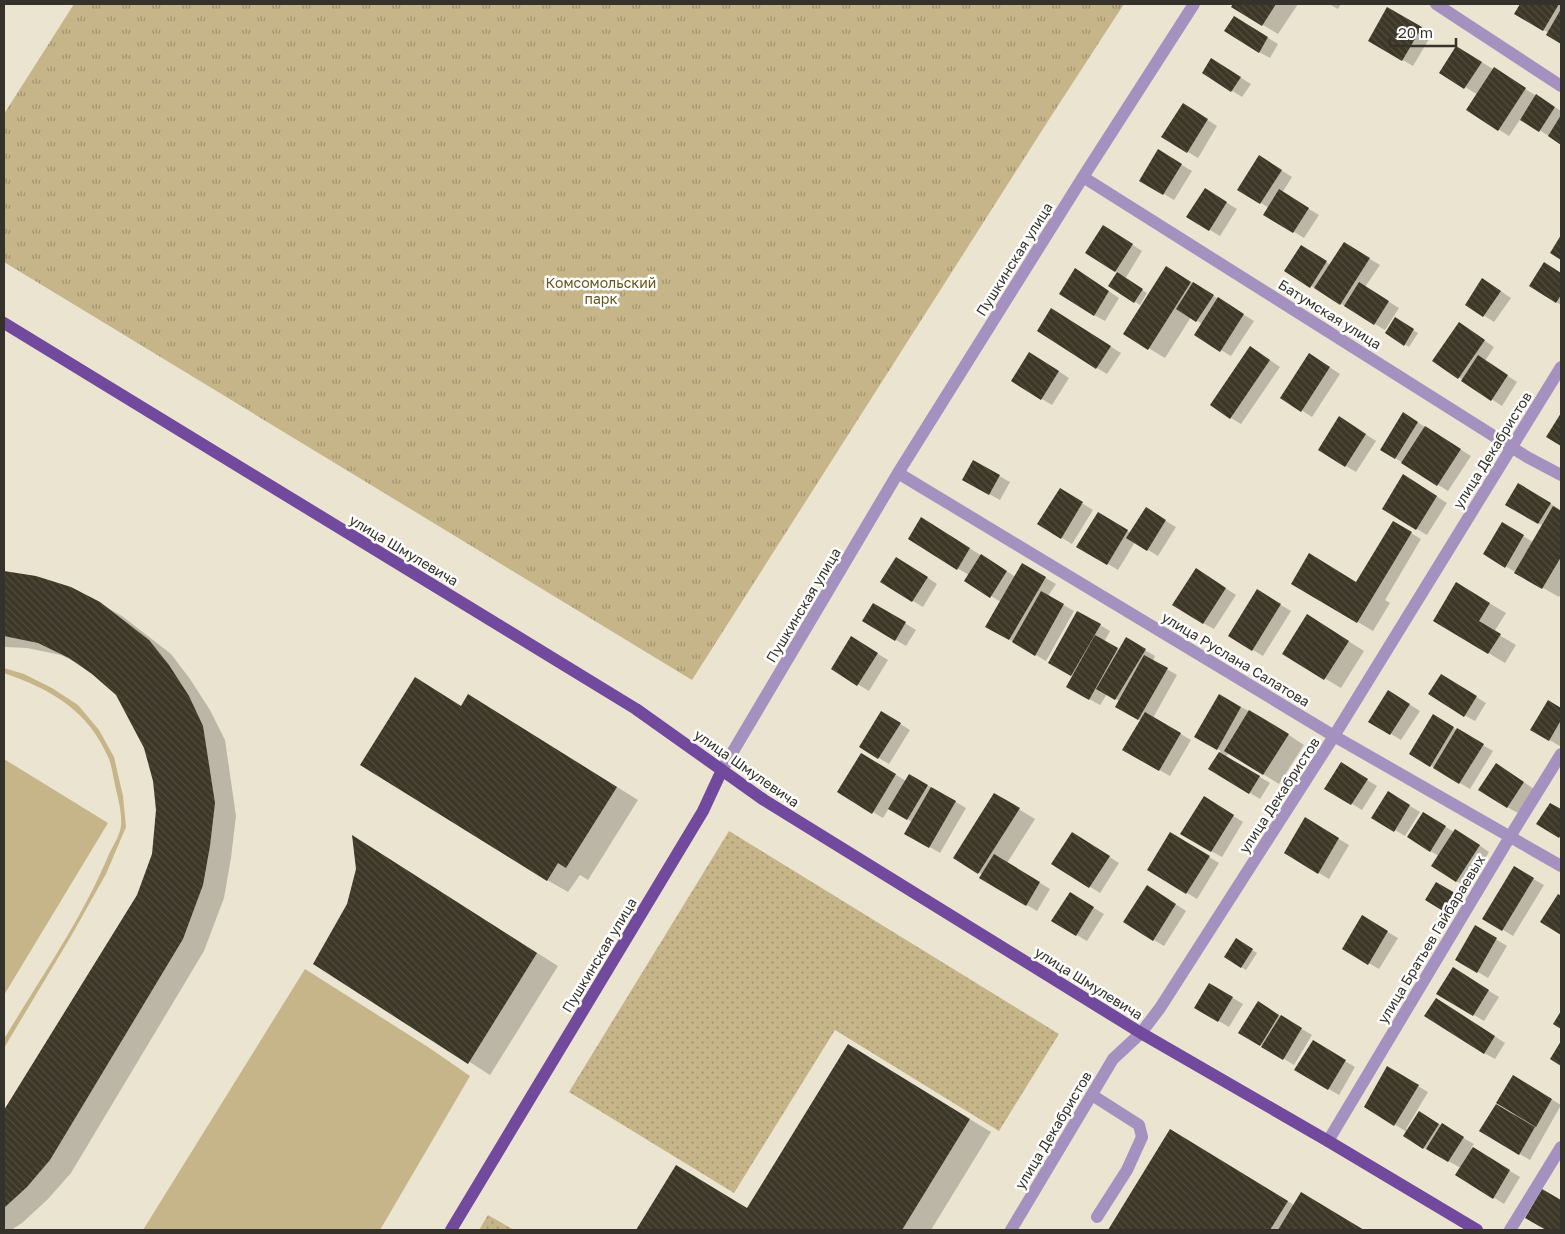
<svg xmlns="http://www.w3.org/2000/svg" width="1565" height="1234" font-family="'Golos Text',sans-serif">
<defs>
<pattern id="grass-dots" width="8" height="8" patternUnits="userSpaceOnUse" patternTransform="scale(1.25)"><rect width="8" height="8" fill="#c6b589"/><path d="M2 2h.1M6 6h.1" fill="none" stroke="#a29470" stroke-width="1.8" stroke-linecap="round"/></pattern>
<pattern id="park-tufts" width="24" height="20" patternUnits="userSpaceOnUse" patternTransform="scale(1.25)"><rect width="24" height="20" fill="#c6b589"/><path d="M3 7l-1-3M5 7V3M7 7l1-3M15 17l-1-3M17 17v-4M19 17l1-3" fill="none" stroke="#a29470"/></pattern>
<pattern id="building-back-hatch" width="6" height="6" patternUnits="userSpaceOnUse" patternTransform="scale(1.25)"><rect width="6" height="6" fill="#3d3728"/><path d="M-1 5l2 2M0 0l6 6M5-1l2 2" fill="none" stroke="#514c3f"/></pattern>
</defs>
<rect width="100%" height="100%" fill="#ebe4d0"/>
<path fill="url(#grass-dots)" d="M729,831L1059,1034L999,1131L835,1030L734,1193L569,1092Z
M488,1215L514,1230H479Z"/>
<path fill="url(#park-tufts)" d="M74,4H1124L1048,121L692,680L4,262V114Z"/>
<path fill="#c6b589" d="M4,668L24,674L52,688L78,705L99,730L114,757L123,796L126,827L106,874L70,938L4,1048V1039C40,979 82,919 109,854C113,846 120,835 121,826C122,812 118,798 115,785C113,776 112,767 109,759C88,710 52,690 4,673Z
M4,759L108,823L4,995Z
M305,969L428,1047L470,1076L380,1230H143Z"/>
<path fill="#0003" d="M1235,4H1298L1278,34L1233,7Z
M1329,4H1341L1338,9Z
M1522,4H1561V42L1548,34L1549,33L1516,14Z
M1388,9L1432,34L1413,66L1370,41Z
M1245,24L1278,44L1270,58L1259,52Z
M1467,53L1561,111V144L1521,118L1509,136L1468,110L1478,95L1441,72Z
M1222,66L1251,84L1242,97L1203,73Z
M1194,111L1217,126L1198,158L1163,137Z
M1158,151L1192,171L1174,200L1141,180Z
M1270,163L1292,177L1282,193L1319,215L1304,238L1265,214L1269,208L1239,189Z
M1216,196L1237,209L1220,236L1210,230Z
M1114,233L1142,251L1125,279L1147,293L1140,305L1109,286L1118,273L1087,253Z
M1355,250L1380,265L1365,287L1399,308L1385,330L1286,271L1312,253L1331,265Z
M1545,264L1561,274V305L1556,302Z
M1167,267L1254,321L1231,356L1221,350L1202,324L1191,317L1165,358L1125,334Z
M1086,276L1119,298L1105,321L1094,315Z
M1493,286L1511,298L1494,322L1466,304Z
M1062,316L1121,353L1107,374L1097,368Z
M1395,319L1418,333L1409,347L1386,333Z
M1469,330L1494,347L1485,361L1517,382L1502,406L1434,361Z
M1261,354L1280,367L1241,424L1231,418Z
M1040,359L1069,378L1052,405L1012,381Z
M1320,361L1340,374L1312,417L1282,398Z
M1414,420L1471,456L1448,491L1395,458Z
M1350,424L1376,441L1356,472L1319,450Z
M974,462L1010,482L1000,500L964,480Z
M1414,482L1447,503L1427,535L1383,509Z
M1519,485L1561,510V594L1559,597L1484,554L1502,523L1533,542L1543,526L1507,504Z
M1060,490L1093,510L1072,544L1039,524Z
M1098,513L1131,533L1156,515L1176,527L1158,556L1135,542L1118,570L1078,546Z
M1394,523L1421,539L1385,600L1390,603L1373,631L1292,583H1357Z
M932,525L1016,577L1023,565L1056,584L1048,596L1074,611L1046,661L987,626L1001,602L966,581L969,575L957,568Z
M907,564L937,584L923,607L881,582Z
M4,572L99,603L122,616L171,654L190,679L210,710L225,740L236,816L231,858L224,898L204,951L71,1173L48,1199L22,1223L11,1230H4V1113L138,895L154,855L158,810L154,780L146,747L117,695L93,673L79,664L61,655L27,648L4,647Z
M1207,576L1236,595L1214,629L1203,623Z
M1257,591L1291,611L1263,656L1230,636Z
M1472,593L1506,613L1494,632L1516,645L1505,663L1434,620Z
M874,604L916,630L906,646L864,621Z
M1078,612L1110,631L1104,642L1119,650L1126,639L1155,656L1153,661L1177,675L1153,718L1191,740L1170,776L1124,750L1141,721L1116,706L1119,701L1107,694L1100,705L1067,687L1073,676L1049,662Z
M1323,625L1364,651L1341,688L1284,654Z
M862,644L888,660L869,691L832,669Z
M1441,675L1486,703L1475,721L1464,715Z
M1220,696L1266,720L1304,745L1279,784L1229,753L1226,757L1270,783L1260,799L1210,769L1221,751L1196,737Z
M1399,698L1420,711L1401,740L1370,721Z
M1549,702L1561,709L1560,746L1532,730Z
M462,707L490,708L638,800L588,880L580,875L568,892L547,880Z
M881,712L910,730L889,764L860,747Z
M1433,716L1493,751L1470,789L1410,753Z
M862,754L906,781L910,775L966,808L940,853L906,833L912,822L889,808L883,818L839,792Z
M1341,764L1377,786L1362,810L1326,788Z
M1507,771L1534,789L1518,813L1507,807Z
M1388,793L1420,812L1405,836L1373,817Z
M1010,804L1035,819L1007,863L1050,889L1037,911L981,878L983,875L955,858Z
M1214,804L1243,822L1222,857L1211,851Z
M1305,819L1349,845L1329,879L1285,852Z
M1434,820L1454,832L1466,836L1489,852L1467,887L1456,881L1439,856L1430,851Z
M1082,839L1119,863L1100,893L1053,864Z
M1181,840L1219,863L1197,899L1149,870Z
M373,849L558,966L490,1075L315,963L348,905L358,869Z
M1514,868L1544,885L1513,936L1484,918Z
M1436,883L1459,897L1449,913L1426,899Z
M1158,893L1186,911L1164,946L1154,940Z
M1070,894L1104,914L1087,941L1053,921Z
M1362,917L1398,938L1379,969L1343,948Z
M1476,927L1507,946L1488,978L1456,959Z
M1236,940L1257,953L1246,970L1225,957Z
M1453,969L1499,997L1484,1021L1438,994Z
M1209,984L1243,1004L1229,1027L1195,1007Z
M1258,1003L1312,1035L1294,1065L1240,1032Z
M1447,1005L1505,1043L1495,1059L1484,1053Z
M1313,1042L1355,1067L1339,1095L1296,1070Z
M869,1058L991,1132L931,1230H637L677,1166L748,1209Z
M1388,1068L1428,1092L1406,1129L1408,1130L1420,1113L1474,1144L1471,1148L1520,1177L1504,1204L1493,1197L1461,1168L1424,1148L1405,1135L1407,1132L1365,1107Z
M1513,1076L1561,1105L1530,1160L1481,1131L1496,1105L1515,1115Z
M1170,1130L1294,1205L1323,1206L1363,1230H1110Z"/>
<path fill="url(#building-back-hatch)" d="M1233,4H1276L1262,26L1231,7Z
M1520,4H1559L1543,31L1514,14Z
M1387,7L1422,27L1402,61L1368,41Z
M1561,9V44L1546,35Z
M1234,16L1268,37L1259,53L1224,31Z
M1456,46L1482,62L1464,89L1439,73Z
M1211,58L1241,77L1231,92L1202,73Z
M1494,67L1526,88L1498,131L1466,110Z
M1536,94L1555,107L1539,132L1520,120Z
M1183,103L1208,119L1187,153L1161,137Z
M1561,115V145L1548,136Z
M1158,149L1182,164L1163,195L1139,181Z
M1259,155L1282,170L1260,204L1237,190Z
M1205,188L1227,202L1209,231L1186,217Z
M1279,189L1309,208L1293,233L1263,215Z
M1103,225L1133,244L1115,272L1085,253Z
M1561,235V260L1550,253Z
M1344,242L1370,258L1340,305L1314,288Z
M1301,245L1327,261L1310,288L1284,271Z
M1544,262L1561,273V295L1556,303L1529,286Z
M1166,266L1191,282L1148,350L1123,334Z
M1075,268L1109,291L1094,316L1059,294Z
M1117,272L1143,289L1134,303L1108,286Z
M1482,278L1501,291L1483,317L1465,305Z
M1193,282L1214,295L1196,322L1176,309Z
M1359,282L1389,301L1374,325L1344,306Z
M1218,297L1244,314L1220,352L1194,335Z
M1051,308L1111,346L1096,369L1037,331Z
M1395,317L1414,329L1404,346L1385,333Z
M1459,322L1485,340L1458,379L1432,361Z
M1250,346L1270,360L1230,419L1210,405Z
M1029,352L1059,371L1041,400L1011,381Z
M1309,353L1330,367L1301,412L1280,398Z
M1478,355L1508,375L1491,401L1461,381Z
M1403,412L1418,422L1395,459L1380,450Z
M1561,413V446L1546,437Z
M1339,416L1366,434L1345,467L1318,450Z
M1425,426L1461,449L1437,486L1401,463Z
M973,460L1000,475L989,495L962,480Z
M1403,474L1437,496L1416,530L1382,509Z
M1518,483L1551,503L1538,524L1505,505Z
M1060,488L1083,502L1061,539L1037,524Z
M1553,506L1561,511V557L1542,589L1514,573Z
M1146,507L1166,520L1147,551L1126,538Z
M1098,512L1128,530L1107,565L1076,547Z
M921,517L970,548L957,570L908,539Z
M1393,521L1412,532L1357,623L1291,584L1309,553L1356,582Z
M1502,522L1524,535L1505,568L1483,554Z
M981,554L1007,571L990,598L964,581Z
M896,557L928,577L912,602L880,582Z
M1022,563L1046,577L1009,640L985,627Z
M1196,568L1226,588L1203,624L1172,605Z
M4,571L36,576L71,587L100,602L149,640L169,665L189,696L203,726L215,803L210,846L203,885L183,939L50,1160L27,1187L4,1208V1110L137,895L152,854L156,810L153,781L144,748L116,695L92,674L69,658L38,643L4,636Z
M1456,582L1490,603L1479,621L1501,634L1488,654L1433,621Z
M1257,589L1281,604L1252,651L1228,636Z
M1041,591L1064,604L1035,656L1012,642Z
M873,603L906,622L895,641L862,621Z
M1077,611L1101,624L1071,676L1048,663Z
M1307,614L1349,641L1324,680L1282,654Z
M1095,635L1118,648L1089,700L1066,687Z
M851,636L878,653L857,686L831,669Z
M1126,637L1146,649L1115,700L1096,689Z
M1144,655L1168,668L1138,720L1115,707Z
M1441,674L1477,696L1464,717L1428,694Z
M415,677L461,706L468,694L617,787L566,868L558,863L547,881L360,765Z
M1388,690L1410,704L1390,735L1368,722Z
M1219,694L1241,707L1217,750L1194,737Z
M1548,700L1561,708V720L1549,741L1530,730Z
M1249,710L1289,734L1263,775L1224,751Z
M881,711L901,723L878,759L859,747Z
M1145,712L1181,733L1159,771L1122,750Z
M1433,714L1454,727L1430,767L1409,754Z
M1457,728L1484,744L1459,784L1433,768Z
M1219,752L1260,776L1249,794L1208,769Z
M861,753L896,774L872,814L837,792Z
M1341,762L1368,779L1351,805L1324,789Z
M1496,763L1524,782L1507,808L1478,790Z
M909,774L928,785L907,820L888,809Z
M931,787L956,801L929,848L904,834Z
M1388,791L1410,805L1394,832L1371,818Z
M994,793L1020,808L978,874L953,858Z
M1204,796L1234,815L1211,852L1180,834Z
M1550,803L1561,809V835L1559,838L1536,824Z
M1423,812L1446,826L1430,852L1407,837Z
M1305,817L1339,838L1318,874L1284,853Z
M1455,829L1480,845L1456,882L1431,866Z
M1072,832L1110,856L1089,888L1051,864Z
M1170,832L1210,856L1186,894L1147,870Z
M352,835L537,953L468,1064L313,964L347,904L356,869Z
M994,854L1040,882L1026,906L979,878Z
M1514,866L1534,878L1502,931L1482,919Z
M1436,882L1455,893L1443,911L1425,900Z
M1147,885L1176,904L1153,941L1123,922Z
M1070,892L1094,907L1076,936L1051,921Z
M1558,894L1561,896V935L1540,922Z
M1362,915L1388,931L1368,965L1342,949Z
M1475,925L1497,938L1477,973L1455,960Z
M1236,938L1253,949L1241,968L1224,957Z
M1453,967L1489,990L1473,1016L1436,994Z
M1209,983L1233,997L1218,1022L1194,1008Z
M1436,998L1495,1036L1484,1054L1424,1016Z
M1258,1001L1279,1015L1260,1046L1238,1033Z
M1561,1011V1029L1553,1024Z
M1281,1015L1302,1028L1283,1060L1261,1047Z
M1313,1040L1346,1060L1328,1090L1294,1070Z
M1561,1041V1066L1550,1059Z
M848,1044L970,1119L902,1230H636L676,1165L747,1208Z
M1387,1066L1419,1085L1394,1126L1364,1107Z
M1513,1075L1552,1099L1536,1127L1496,1103Z
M1496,1104L1535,1127L1519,1155L1479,1131Z
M1419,1111L1439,1124L1423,1149L1403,1136Z
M1442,1123L1464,1137L1448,1162L1426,1149Z
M1170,1129L1288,1201L1270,1230H1108Z
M1473,1147L1510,1170L1493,1199L1455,1175Z
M1542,1189L1561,1200V1230H1546L1525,1218Z
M1301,1192L1364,1230H1278Z"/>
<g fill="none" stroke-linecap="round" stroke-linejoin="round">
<path stroke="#a591c0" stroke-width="12" d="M1436,4L1561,86
M1083,177L1527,457L1561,475
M898,473L1334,736L1561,866
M722,770L898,473L1083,177L1194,4
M1092,1095L1139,1125L1142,1137L1127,1170L1097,1217
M1328,1141L1511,835L1561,754
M1011,1230L1113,1059L1141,1033L1160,1008L1334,736L1561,367
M1510,1230L1561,1147"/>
<path stroke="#71499d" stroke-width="12" d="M4,323L636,709L764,800L1141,1033L1328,1141L1477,1230
M451,1230L703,811L722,770"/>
</g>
<g text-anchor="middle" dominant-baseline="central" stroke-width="5" stroke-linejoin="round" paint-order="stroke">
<g font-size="14" fill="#34322a" stroke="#fff">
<text transform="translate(1014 259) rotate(-58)">Пушкинская улица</text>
<text transform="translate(1330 314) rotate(32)">Батумская улица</text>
<text transform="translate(1492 450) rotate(-58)">улица Декабристов</text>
<text transform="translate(404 550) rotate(31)">улица Шмулевича</text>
<text transform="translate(803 605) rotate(-59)">Пушкинская улица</text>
<text transform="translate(1236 659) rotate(31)">улица Руслана Салатова</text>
<text transform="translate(747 768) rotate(35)">улица Шмулевича</text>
<text transform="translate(1279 795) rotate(-57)">улица Декабристов</text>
<text transform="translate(1431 939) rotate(-59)">улица Братьев Гайбараевых</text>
<text transform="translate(599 955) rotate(-59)">Пушкинская улица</text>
<text transform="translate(1089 983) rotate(32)">улица Шмулевича</text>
<text transform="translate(1053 1130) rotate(-59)">улица Декабристов</text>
</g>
<g font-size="14" fill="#68541c" stroke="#fff">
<text x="601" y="282">Комсомольский<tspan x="601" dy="16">парк</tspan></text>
</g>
</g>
<rect width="1565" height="1234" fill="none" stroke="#34322a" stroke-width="10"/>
<path d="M1390 38v8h66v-8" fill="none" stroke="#34322a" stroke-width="2.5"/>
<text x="1398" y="38" font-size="15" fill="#34322a" stroke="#ffffff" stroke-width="4" paint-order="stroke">20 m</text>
</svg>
